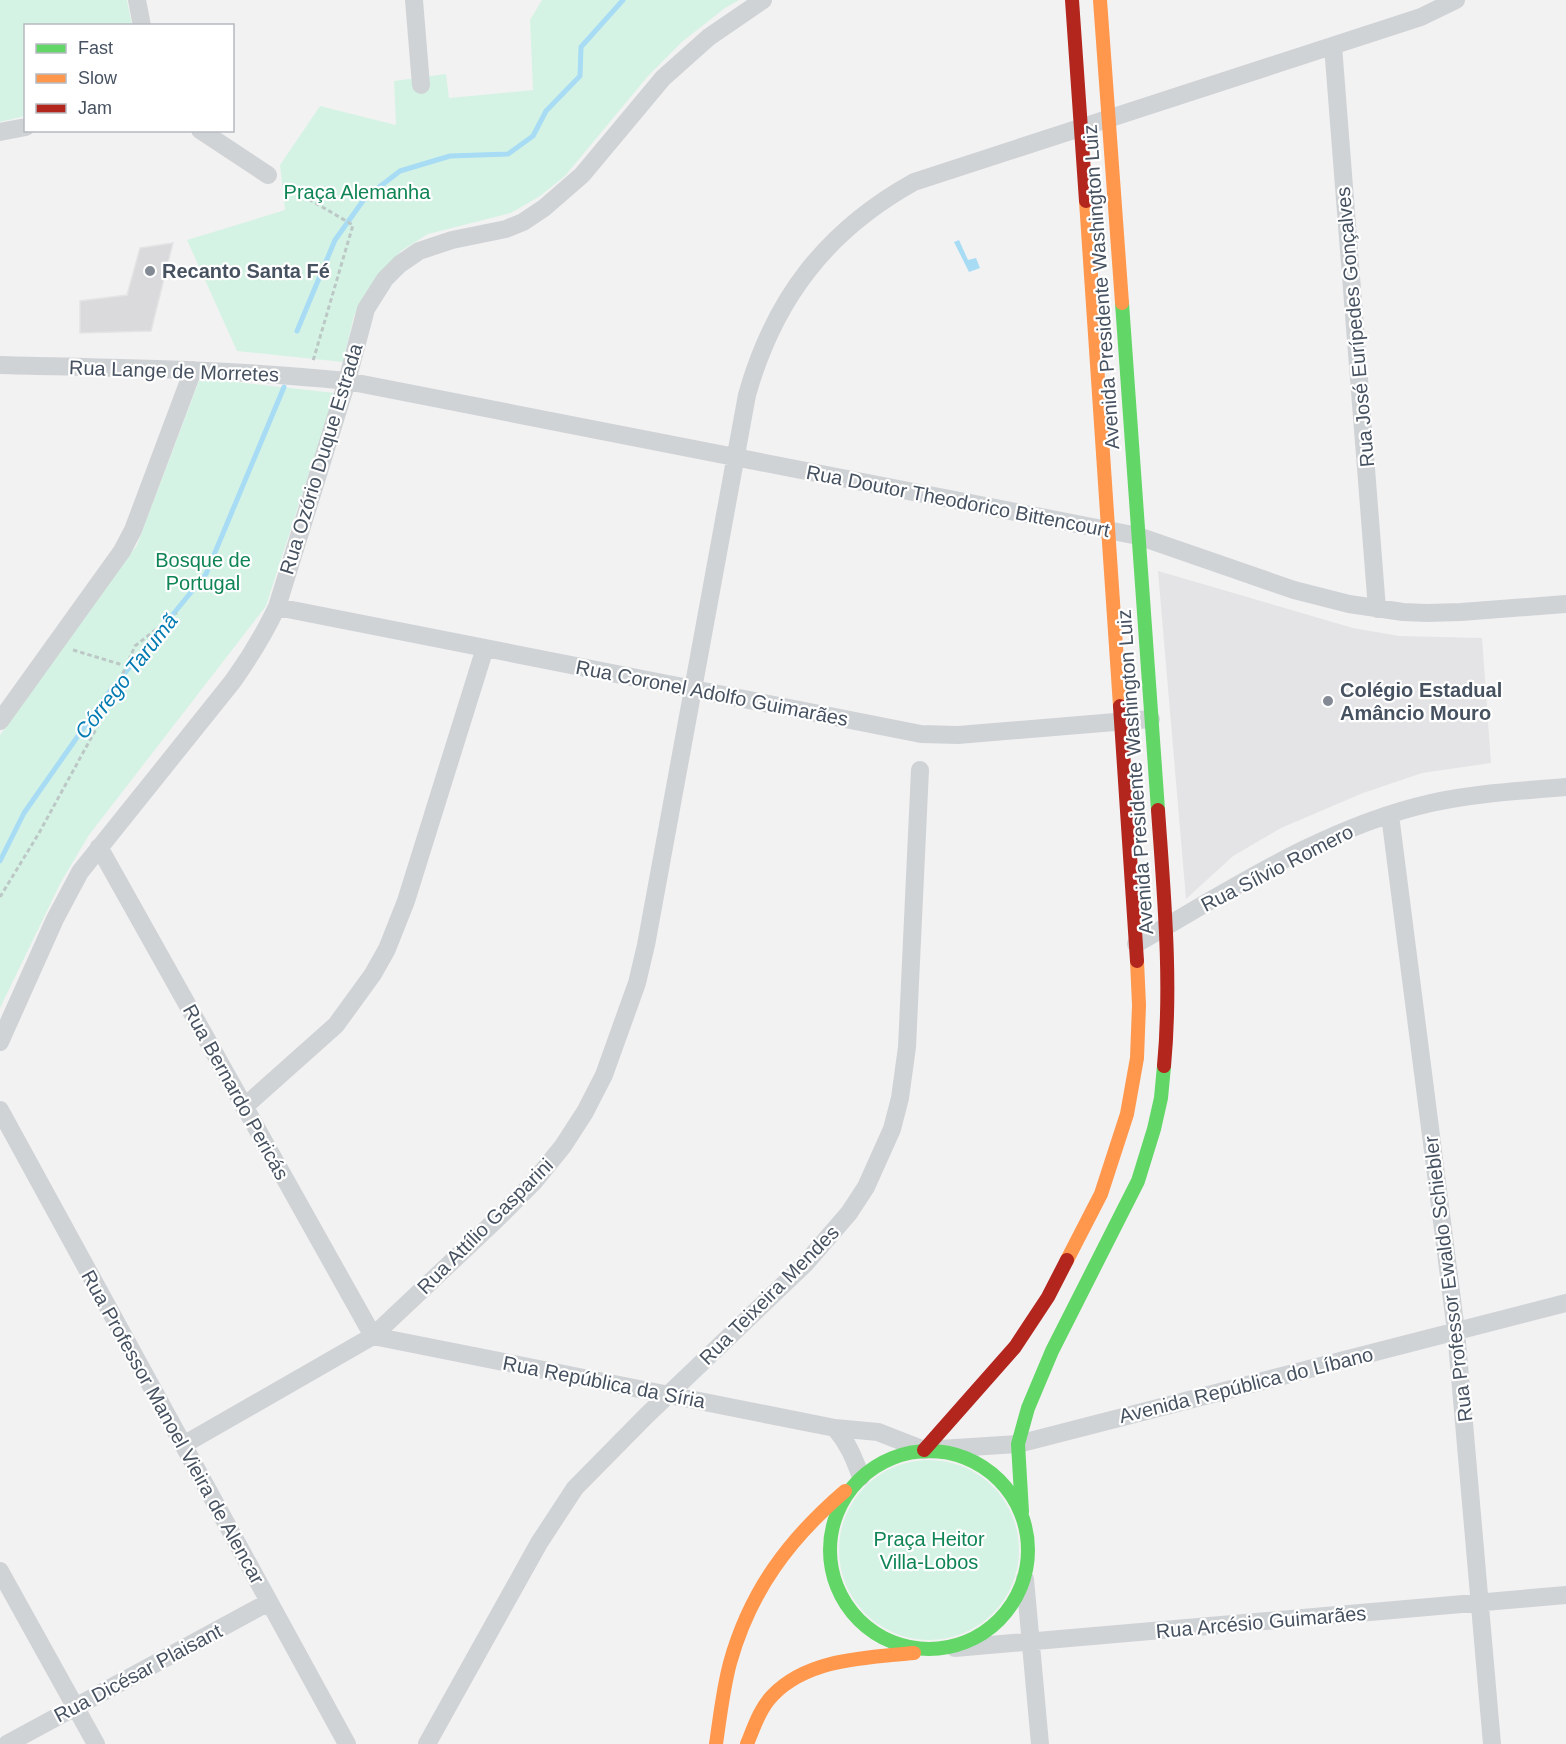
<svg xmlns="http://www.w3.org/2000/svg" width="1566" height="1744" font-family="Helvetica,sans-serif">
<rect width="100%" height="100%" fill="#f3f2f2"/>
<path fill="#e4e3e5" d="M1158,571L1353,628L1399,636L1482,638L1491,763L1422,773L1363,793L1281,828L1233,856L1186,899Z"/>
<path fill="#d5f3e4" d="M0,0H127L132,25L26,26L25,116L0,122Z
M542,0H739L725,8L683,41L648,76L565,176L540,196L511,213L428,234L401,251L371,285L354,316L343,362L237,351L187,240L285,210L280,165L320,106L396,125L394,81L446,74L449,98L533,90L530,20Z
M200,378L335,393L266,606L89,835L61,882L0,1008V735L137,545Z
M839 1550a90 90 0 1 1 180 0a90 90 0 1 1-180 0Z"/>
<path fill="#a7dcf4" d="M959,240L968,260L976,258L980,268L969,272L954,242Z"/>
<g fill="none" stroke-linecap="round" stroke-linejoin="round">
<path stroke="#a7dcf4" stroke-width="5" d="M297,331L335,240L365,198L400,171L450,156L508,154L533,136L546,111L580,76L581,47L623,0
M0,861L24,813L106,696L206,574L284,387"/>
</g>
<path fill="#dadadd" stroke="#e4e4e5" stroke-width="1.5" d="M173,243L151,331L80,333V301L127,295L140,248Z"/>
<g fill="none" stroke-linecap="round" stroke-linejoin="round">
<path stroke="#bcc8c6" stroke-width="3" stroke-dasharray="4.5 3" stroke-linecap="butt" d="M283,184L353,225L313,361
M73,650L126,666
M0,897L39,833L107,709L135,646L177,613"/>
<path stroke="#d0d3d6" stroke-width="18" d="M137,0L142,26
M414,0L421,85
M1333,46L1377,609
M200,130L268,175
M0,132L26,127
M0,365C116,368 232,369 347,381L1138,536L1294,590L1349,604L1403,612L1427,613L1461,612L1566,604
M277,607L921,734L958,735L1151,719
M0,721L122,551L133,530L193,370
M1390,815L1456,1331L1492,1744
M99,847L373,1336L835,1428L878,1432L924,1450L1018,1444L1566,1303
M1136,944C1229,891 1324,827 1431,803C1475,793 1521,791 1566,787
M0,1042L55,919L80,872L233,681C250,657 264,634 277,607L347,381L366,309L385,279L400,264L419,251L452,240L506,229L523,222L544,208L582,175L663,78L709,37L763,0
M244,1107L336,1025L373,974L387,949L406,901L485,648
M0,1110L347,1744
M835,1428C848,1443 854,1458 861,1477
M183,1445L373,1336L497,1219L533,1183L563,1146L585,1112L604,1075L637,983L646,945L747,395C774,299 826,231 914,182L1421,17L1456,0
M0,1571L96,1744
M1025,1579L1040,1744
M955,1648L1566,1595
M7,1744L269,1602
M427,1744L539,1543L575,1488L647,1415L805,1264L849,1213L866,1187L892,1129L900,1098L907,1047L920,770"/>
<path stroke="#63d668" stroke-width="14" d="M1122,303L1158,810
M830 1550a99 99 0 1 1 198 0a99 99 0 1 1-198 0Z
M1022,1512L1018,1444L1028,1408L1052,1351L1138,1181L1154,1129L1161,1098L1164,1066"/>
<path stroke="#ff974d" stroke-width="14" d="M1100,0L1122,303
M1086,201L1120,706
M1067,1260L1101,1194L1127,1114L1137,1058L1139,1005L1137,961
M716,1744C720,1717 723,1689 730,1663C750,1591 789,1539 845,1491
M747,1744C754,1727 760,1708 773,1695C809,1658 867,1658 914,1653"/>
<path stroke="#b3261e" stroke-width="14" d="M1072,0L1086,201
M1120,706L1137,961
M1158,810C1164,896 1172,981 1164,1066
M924,1450L1015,1347L1048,1297L1067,1260"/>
</g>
<g fill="#838a94" stroke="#fff" stroke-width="2">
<circle cx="150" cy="271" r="6"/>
<circle cx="1328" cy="701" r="6"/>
</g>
<g text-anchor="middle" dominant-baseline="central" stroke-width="4.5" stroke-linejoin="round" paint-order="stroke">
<g font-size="20" fill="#0f8555" stroke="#fff">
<text x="357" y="192">Praça Alemanha</text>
<text x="203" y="560">Bosque de<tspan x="203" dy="23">Portugal</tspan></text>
<text x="929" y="1539">Praça Heitor<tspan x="929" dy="23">Villa-Lobos</tspan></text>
</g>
<g font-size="20" font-weight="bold" fill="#475261" stroke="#fff" text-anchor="start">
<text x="162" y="271">Recanto Santa Fé</text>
<text x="1340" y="690">Colégio Estadual<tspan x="1340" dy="23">Amâncio Mouro</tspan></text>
</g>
<g font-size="20" fill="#475261" stroke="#fff">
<text transform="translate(1101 287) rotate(-94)">Avenida Presidente Washington Luiz</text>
<text transform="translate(1355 327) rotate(-95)">Rua José Eurípedes Gonçalves</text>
<text transform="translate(174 371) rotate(2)">Rua Lange de Morretes</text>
<text transform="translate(321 459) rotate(-73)">Rua Ozório Duque Estrada</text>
<text transform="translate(958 501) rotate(11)">Rua Doutor Theodorico Bittencourt</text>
<text transform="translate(712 693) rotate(11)">Rua Coronel Adolfo Guimarães</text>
<text transform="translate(1135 772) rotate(-94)">Avenida Presidente Washington Luiz</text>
<text transform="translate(1277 868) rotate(-27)">Rua Sílvio Romero</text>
<text transform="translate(236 1092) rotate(61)">Rua Bernardo Pericás</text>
<text transform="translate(485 1226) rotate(-45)">Rua Attílio Gasparini</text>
<text transform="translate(1448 1279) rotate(-97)">Rua Professor Ewaldo Schiebler</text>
<text transform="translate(769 1295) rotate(-45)">Rua Teixeira Mendes</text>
<text transform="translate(604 1382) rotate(11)">Rua República da Síria</text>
<text transform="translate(1246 1385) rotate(-14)">Avenida República do Líbano</text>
<text transform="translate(173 1427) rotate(61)">Rua Professor Manoel Vieira de Alencar</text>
<text transform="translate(1261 1622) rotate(-5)">Rua Arcésio Guimarães</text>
<text transform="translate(138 1673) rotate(-28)">Rua Dicésar Plaisant</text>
</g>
<g font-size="21" font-style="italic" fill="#017bb2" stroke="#fff">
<text transform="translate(126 676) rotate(-52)">Córrego Tarumã</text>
</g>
</g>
<rect x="24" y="24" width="210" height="108" fill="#ffffff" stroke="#b5bac0" stroke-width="1.5"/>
<rect x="36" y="44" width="30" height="9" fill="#63d668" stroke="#b5bac0" stroke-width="1.5"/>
<text x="78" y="54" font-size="18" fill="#475261">Fast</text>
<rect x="36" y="74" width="30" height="9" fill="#ff974d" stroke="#b5bac0" stroke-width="1.5"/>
<text x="78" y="84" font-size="18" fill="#475261">Slow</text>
<rect x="36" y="104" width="30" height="9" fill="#b3261e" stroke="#b5bac0" stroke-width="1.5"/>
<text x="78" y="114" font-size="18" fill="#475261">Jam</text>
</svg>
